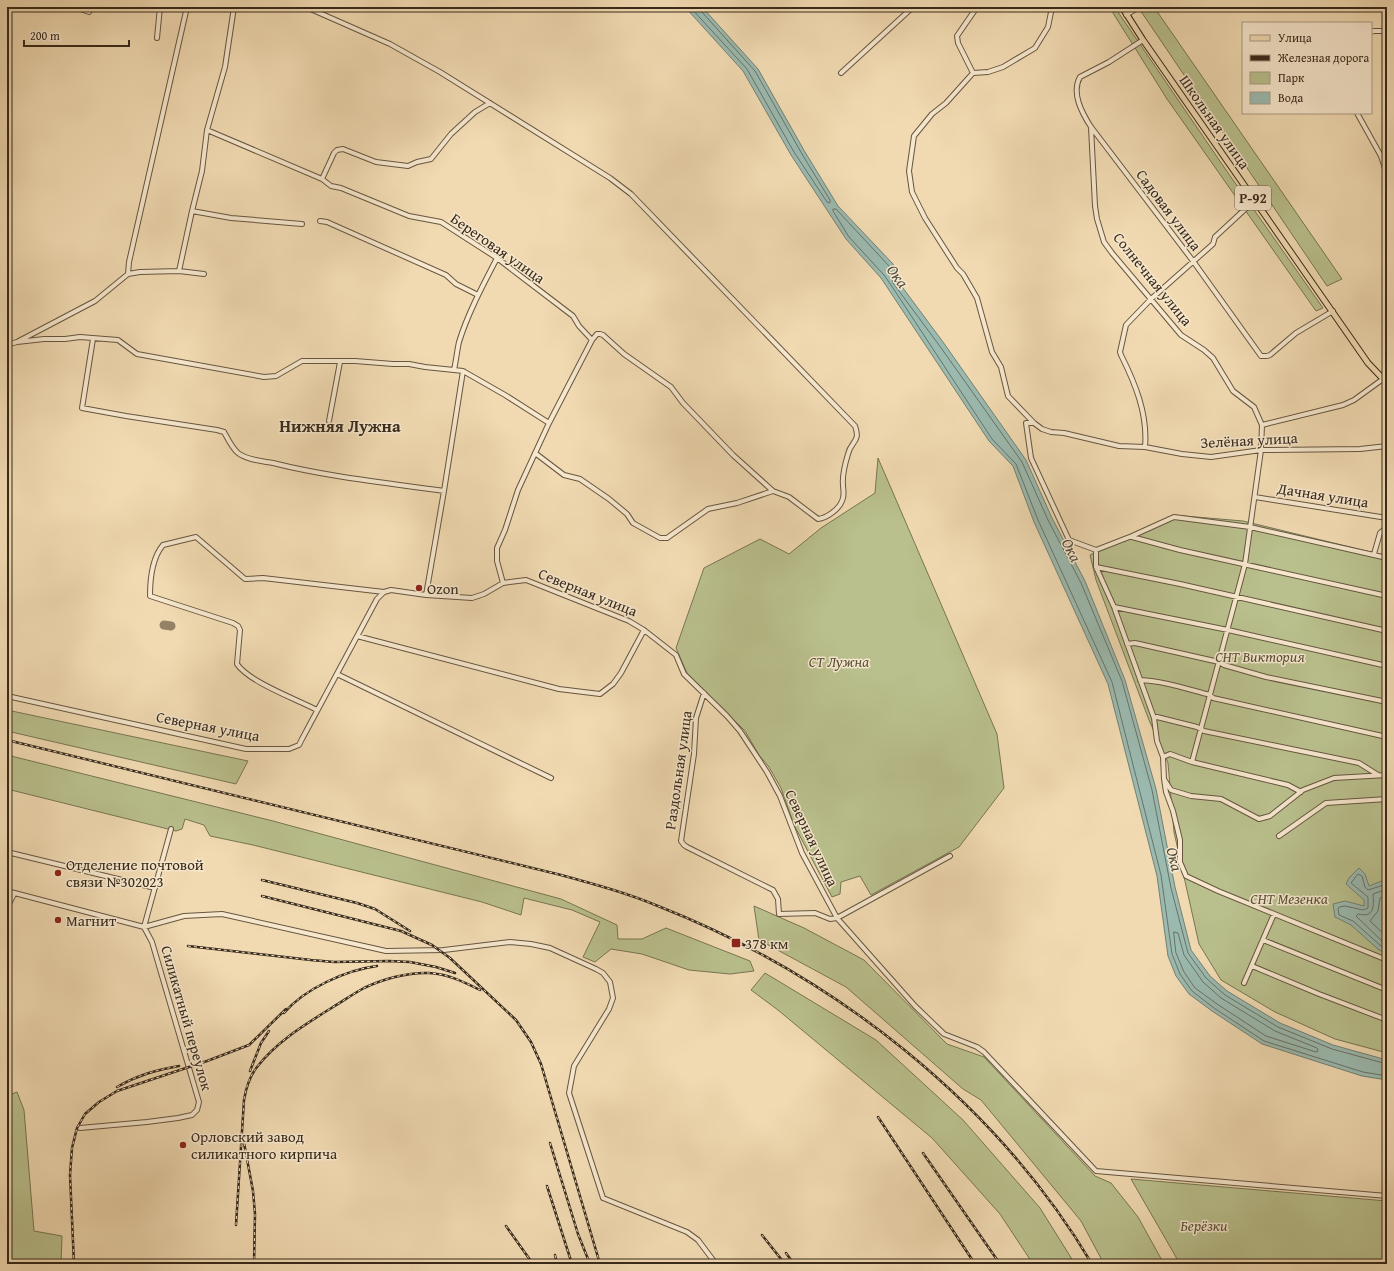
<svg xmlns="http://www.w3.org/2000/svg" width="1394" height="1271" font-family="'Gentium Book Plus',serif">
<rect width="100%" height="100%" fill="#f1dab2"/>
<filter id="stains"><feTurbulence type="fractalNoise" baseFrequency=".005" numOctaves="4"/><feColorMatrix values="0 0 0 0 .2 0 0 0 0 .09 0 0 0 0 .02 0 0 0 .5 -.17"/></filter>
<radialGradient id="worn" r=".72"><stop offset=".6" stop-color="#630" stop-opacity="0"/><stop offset="1" stop-color="#630" stop-opacity=".3"/></radialGradient>
<path fill="#b9c08d" stroke="#787554" d="M1111,7H1116L1118,12L1226,170L1323,308L1316,311L1167,99L1113,13Z
M1138,7H1154L1342,279L1327,286Z
M878,458L997,734L1004,788L959,847L871,895L860,876L841,882L840,894L832,897L794,825L781,788L769,767L759,755L745,731L687,673L676,648L704,568L760,539L789,554L821,528L875,493Z
M1173,515L1243,521L1387,556V1053L1335,1039L1275,1012L1221,980L1199,944L1174,832L1168,763L1149,720L1096,580L1090,555Z
M7,710L248,761L236,784L7,731Z
M7,755L273,821L561,899L617,925L618,939H642L666,928L750,961L754,971L730,974L689,970L642,954L611,949L595,962L583,957L600,922L572,910L524,898L521,915L482,902L253,845L210,836L204,825L185,819L182,829L176,831L7,789Z
M754,906L804,928L864,960L947,1044L984,1057L1095,1176L1111,1183L1138,1217L1164,1264H1104L1081,1221L981,1100L963,1089L846,987L759,940Z
M765,973L876,1040L963,1120L1040,1208L1075,1264H1033L1000,1214L932,1138L778,1010L751,990Z
M17,1092L24,1110L34,1231L62,1236L61,1264H7V1096Z
M1131,1179L1387,1201V1264H1180Z"/>
<path fill="#9bbab0" stroke="#738074" d="M685,7H702L758,69L805,152L838,206L893,264L897,280L943,342L1026,460L1052,518L1085,581L1125,680L1156,789L1175,887L1191,950L1210,976L1227,991L1280,1023L1333,1045L1387,1060V1080L1362,1076L1262,1044L1212,1011L1189,994L1176,976L1168,956L1157,876L1108,684L1034,522L1013,466L989,441L881,278L846,239L791,155L743,71Z
M1359,868L1365,874L1369,886L1387,879V953L1379,950L1351,925L1335,917L1333,904L1345,901L1364,906V900L1346,884L1349,878Z"/>
<g fill="none" stroke-linecap="round" stroke-linejoin="round">
<path stroke="#6a7266" stroke-width="1" d="M690,7L747,69L794,152L827,202L830,203V200L802,154L755,71L701,11L699,7
M1387,884L1368,890L1365,887L1362,876L1358,874L1351,883L1368,897V908L1363,910L1345,906L1339,907L1338,909L1339,915L1353,921L1381,946L1387,948
M1387,889L1373,894C1374,907 1374,918 1358,914L1356,916L1383,942L1387,943
M1387,895L1380,898L1378,911L1370,921L1387,937
M1174,932L1178,933L1184,955L1203,982L1221,998L1275,1031L1317,1048L1318,1051L1316,1052L1266,1036L1217,1004L1195,988L1184,972L1176,953Z
M1387,1064L1332,1049L1278,1027L1225,995L1206,978L1188,953L1171,888L1152,790L1122,681L1081,583L1048,520L1022,462L939,345L893,283L889,266L836,209H833V211L849,237L884,275L891,285L992,439L1016,464L1038,520L1112,682L1161,875L1172,954L1180,974L1192,991L1214,1008L1264,1041L1363,1072L1387,1076"/>
<path stroke="#948266" stroke-width="9" d="M164,625L171,626"/>
<g stroke="#665641" stroke-width="6">
<path id="minor" d="M75,7L89,12
M306,7L390,44L440,72L610,178L631,194L855,426C861,442 851,441 848,454C845,464 842,476 843,485C843,490 845,495 842,501C839,509 827,518 818,519L789,497L773,491L733,455L683,403L671,387L624,354L603,335L600,334H597L592,340L549,423L518,490L505,530L497,548V561L503,583
M1126,15L1139,7
M1371,32L1374,31H1387
M157,38L160,7
M1143,40L1109,62L1080,77C1071,93 1082,113 1091,127L1193,261L1261,356H1267L1270,355L1296,333L1333,311
M841,73L913,7
M973,73L958,43L957,36L977,7
M490,103L475,112L451,134L431,159L417,162L408,166L376,162L343,149L337,150L334,153L322,179L331,186L341,188L409,216L441,222L497,258L573,316L579,326L592,340
M1357,113L1381,156L1387,174
M1091,127L1095,206L1097,219L1104,242L1112,253L1181,335L1204,350L1213,358L1233,391L1254,407L1262,425L1261,450L1245,564L1192,762
M207,130L322,179
M192,211L231,218L302,224
M320,221L327,222L446,275L456,284L478,295
M179,271L192,211L202,171L207,130L225,67L234,7
M128,274L129,262L187,7
M93,339L82,408L126,416L217,430L224,432C228,439 232,448 238,453C247,460 262,461 273,463C329,477 387,483 444,491
M17,342L44,339H65L80,337L118,340L137,354L264,377L276,376L302,361H355L393,364H409L425,367L454,370L463,371L505,395L549,423
M7,345L17,342L95,301L128,274L140,272L179,271L204,274
M454,370C456,361 457,351 459,342C468,313 483,285 497,258
M329,421L340,362
M1034,423L1008,396L1001,367L992,352L977,298L963,274L957,268L925,218L912,192L909,171L914,136L932,114L946,103L973,73L988,72L1003,67L1035,48L1048,27L1052,7
M1262,425L1343,405L1354,400L1383,379
M1387,446L1360,449L1261,450L1211,457L1182,454L1145,447L1119,446L1064,433L1051,432L1042,429L1034,423H1026L1031,458L1069,540L1096,550L1132,536L1174,517L1250,527L1387,558
M1145,447C1148,414 1135,383 1121,355L1120,352L1126,325L1151,299L1213,244L1215,237L1255,200
M535,453L564,475L580,479L609,499L627,514L633,523L660,538H667L708,509L737,503L773,491
M1255,497L1387,518
M1132,537L1180,550L1387,596
M1096,550V567L1114,607L1154,718L1157,741L1163,757L1170,754L1192,762L1288,785L1301,792
M1374,554L1380,533L1387,527
M1096,567L1180,584L1387,631
M426,595L444,491L463,371
M1114,607L1228,630L1387,666
M357,636L559,689L600,694L613,684L621,673L644,630
M1127,644L1135,643L1219,662L1224,665L1266,677L1387,702
M337,674L551,778
M1140,680C1164,681 1187,689 1210,695L1213,698L1387,737
M704,693L696,718L694,754L681,841L684,845L687,847L773,890L778,899L779,914L815,913L830,919L837,918L950,856
M7,696L246,749H289L299,745L302,739L377,599L384,592L391,590L426,595L472,598L484,594L503,583L526,580L629,621L644,630L676,655L684,674L727,716L740,731L767,772L780,796L802,853L837,918L915,1006L944,1034L977,1047L984,1052L1096,1171L1387,1196
M317,710C296,699 249,682 237,664L240,630L238,626L233,623L150,596C150,580 152,558 163,545L196,537L245,579L263,578L384,592
M1154,718L1157,717L1197,727L1204,731L1359,763L1378,775
M1163,757L1164,779L1171,790L1191,796L1221,799L1259,819L1270,816L1303,790L1334,778L1387,775
M1164,779L1166,792L1173,811L1180,840V862L1186,876L1218,891L1387,960
M1279,836L1326,803L1387,799
M7,852L155,888
M7,891L144,927
M7,908L14,894
M144,927L184,916L222,914L386,951L444,950L510,942L531,944L550,948L596,969L603,973L610,982L613,998L609,1009L574,1066L569,1093L603,1198L687,1232L698,1240L716,1264
M144,927L171,829
M1263,940L1387,990
M1252,966L1319,994L1387,1020
M1244,983L1274,914
M80,1128L147,1122L178,1118L192,1115L197,1110L199,1102L152,942L144,927"/>
</g>
<g stroke="#382a1b" stroke-width="7">
<path id="major" d="M1122,7L1143,40L1368,363L1387,383"/>
</g>
<use href="#minor" stroke="#f6e7cd" stroke-width="4"/>
<use href="#major" stroke="#f1dab2" stroke-width="5"/>
<g stroke="#382a1b" stroke-width="2.5">
<path id="rail" d="M7,740L561,875C594,884 627,893 658,906C833,975 995,1101 1092,1264
M262,880L357,903L375,909L410,931
M262,896L401,931L432,945L450,958L516,1020L531,1042L541,1064L600,1264
M188,946L311,960L334,962L389,961L410,962L436,967L455,973
M284,1013C304,989 346,970 377,966
M250,1071L261,1043L269,1031
M117,1087C138,1075 156,1070 179,1066
M878,1117L975,1264
M244,1143L253,1191L255,1214L254,1264
M550,1143L578,1234L590,1264
M923,1153L1000,1264
M547,1186L572,1264
M236,1225L244,1100C246,1088 249,1077 257,1067C277,1041 306,1024 333,1007C343,1001 353,994 364,988C383,979 408,972 429,973C448,974 464,982 480,990
M506,1226L533,1264
M762,1235L785,1264
M786,1253L794,1264
M555,1255L557,1264
M74,1264L70,1175L72,1148L77,1128L85,1114L99,1102L117,1091L207,1061L249,1045L286,1009"/>
</g>
<use href="#rail" stroke="#f6e7cd" stroke-width="1" stroke-dasharray="3" stroke-linecap="butt"/>
</g>
<g fill="#8f2418" stroke="#f6e7cd" stroke-width="1.5">
<circle cx="419" cy="588" r="4"/>
<circle cx="58" cy="873" r="4"/>
<circle cx="58" cy="920" r="4"/>
<rect x="731" y="938" width="10" height="10" rx="2"/>
<circle cx="183" cy="1145" r="4"/>
</g>
<g text-anchor="middle" dominant-baseline="central" stroke-width="3" stroke-linejoin="round" paint-order="stroke">
<rect fill="#f6e7cd" stroke="#716350" stroke-width="1" x="1235" y="186" width="36" height="24" rx="3"/>
<g font-size="14" font-weight="bold" fill="#382a1b">
<text x="1253" y="198">Р-92</text>
</g>
<g font-size="15" fill="#382a1b" stroke="#f6e7cd">
<text transform="translate(1215 122) rotate(55)">Школьная улица</text>
<text transform="translate(1169 210) rotate(53)">Садовая улица</text>
<text transform="translate(498 248) rotate(35)">Береговая улица</text>
<text transform="translate(1153 279) rotate(51)">Солнечная улица</text>
<text transform="translate(1249 440) rotate(-3)">Зелёная улица</text>
<text transform="translate(1323 495) rotate(9)">Дачная улица</text>
<text transform="translate(588 592) rotate(22)">Северная улица</text>
<text transform="translate(208 726) rotate(11)">Северная улица</text>
<text transform="translate(678 770) rotate(-82)">Раздольная улица</text>
<text transform="translate(812 838) rotate(65)">Северная улица</text>
<text transform="translate(187 1018) rotate(74)">Силикатный переулок</text>
</g>
<g font-size="15" fill="#382a1b" stroke="#f6e7cd" text-anchor="start">
<text x="427" y="588">Ozon</text>
<text x="66" y="864">Отделение почтовой<tspan x="66" dy="17">связи №302023</tspan></text>
<text x="66" y="920">Магнит</text>
<text x="745" y="943">378 км</text>
<text x="191" y="1136">Орловский завод<tspan x="191" dy="17">силикатного кирпича</tspan></text>
</g>
<g font-size="15" font-style="italic" fill="#585038" stroke="#f6e7cd">
<text x="1260" y="656">СНТ Виктория</text>
<text x="839" y="661">СТ Лужна</text>
<text x="1289" y="898">СНТ Мезенка</text>
<text x="1204" y="1225">Берёзки</text>
</g>
<g font-size="16" font-style="italic" fill="#514e40" stroke="#f6e7cd">
<text transform="translate(898 276) rotate(54)">Ока</text>
<text transform="translate(1072 550) rotate(64)">Ока</text>
<text transform="translate(1175 859) rotate(76)">Ока</text>
</g>
<g font-size="17" font-weight="bold" fill="#382a1b" stroke="#f6e7cd">
<text x="340" y="425">Нижняя Лужна</text>
</g>
</g>
<rect width="1394" height="1271" fill="none" stroke="#f1dab2" stroke-width="24"/>
<rect x="8" y="8" width="1378" height="1255" fill="none" stroke="#382a1b" stroke-width="2"/>
<rect x="12" y="12" width="1370" height="1247" fill="none" stroke="#382a1b"/>
<rect x="1242" y="22" width="130" height="92" fill="#f6e7cd" stroke="#aa9b86"/>
<rect x="1250" y="35" width="20" height="6" fill="#f1dab2" stroke="#aa9b86"/>
<text x="1278" y="42" font-size="12" fill="#382a1b">Улица</text>
<rect x="1250" y="55" width="20" height="6" fill="#382a1b" stroke="#aa9b86"/>
<text x="1278" y="62" font-size="12" fill="#382a1b">Железная дорога</text>
<rect x="1250" y="72" width="20" height="12" fill="#b9c08d" stroke="#aa9b86"/>
<text x="1278" y="82" font-size="12" fill="#382a1b">Парк</text>
<rect x="1250" y="92" width="20" height="12" fill="#9bbab0" stroke="#aa9b86"/>
<text x="1278" y="102" font-size="12" fill="#382a1b">Вода</text>
<path d="M24 40v6h105v-6" fill="none" stroke="#382a1b" stroke-width="2"/>
<text x="30" y="40" font-size="12" fill="#382a1b" stroke="#f6e7cd" stroke-width="3" paint-order="stroke">200 m</text>
<rect width="100%" height="100%" filter="url(#stains)"/>
<rect width="100%" height="100%" fill="url(#worn)"/>
</svg>
